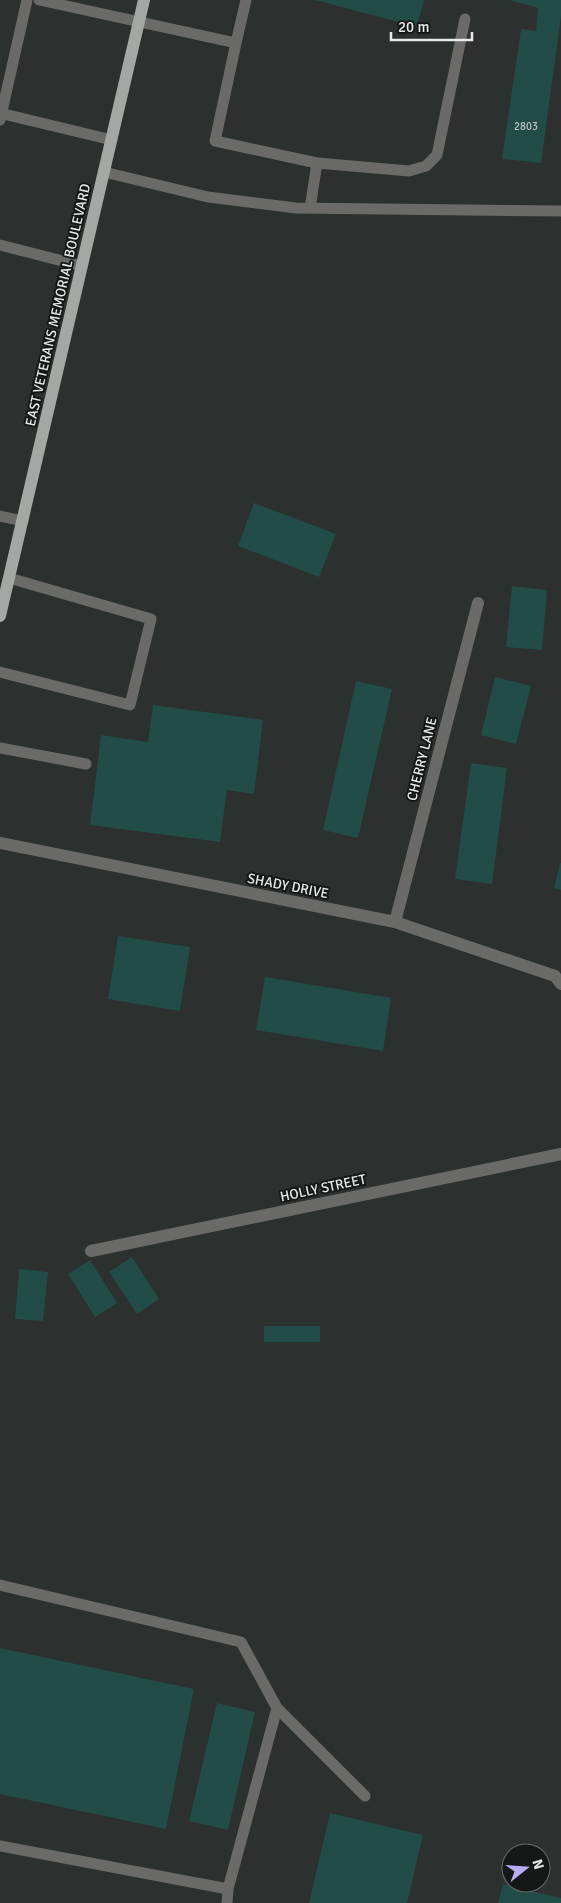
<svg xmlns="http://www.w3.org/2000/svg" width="561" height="1903" font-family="Signika,sans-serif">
<rect width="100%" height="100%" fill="#2c302e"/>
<path fill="#224c48" d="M315,0H424L417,27Z
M510,0H561V16L541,163L502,159L521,29L536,31L538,8Z
M254,503L336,534L319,577L238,546Z
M512,586L547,590L542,650L506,647Z
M495,677L531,686L516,744L481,735Z
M356,681L392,689L358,838L323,830Z
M153,705L263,720L254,794L227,790L220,842L90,825L101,735L148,742Z
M471,763L507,768L492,884L455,879Z
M560,863H561V890L554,888Z
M118,936L190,947L180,1011L108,999Z
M265,977L391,998L383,1051L256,1030Z
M132,1257L159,1299L137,1314L109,1272Z
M90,1260L117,1303L95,1317L68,1274Z
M19,1269L48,1272L43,1321L15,1319Z
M264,1326H320V1342H264Z
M0,1648L194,1689L166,1829L0,1794Z
M217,1703L255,1712L228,1830L189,1821Z
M330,1813L423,1835L407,1903H309Z
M503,1884L561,1898V1903H498Z"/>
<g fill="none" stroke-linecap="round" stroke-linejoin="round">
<path stroke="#6a6b69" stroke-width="11" d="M39,0L236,43L246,0
M236,43L215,141L317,163L310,208
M0,113L112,140
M0,120L27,0
M317,163L409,171L426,166L437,155L465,19
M104,172L208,197L296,208L561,211
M0,245L82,266
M0,516L23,521
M0,672L130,705L151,619L9,578
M0,748L86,764
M0,1585L241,1642L277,1708
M0,1846L228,1889L227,1903
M228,1889L277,1708L365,1796"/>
<path stroke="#6a6b69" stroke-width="12" d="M0,843L395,922L555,976L561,984
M395,922L478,603
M91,1251L561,1154"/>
<path stroke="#a4a7a3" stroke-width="12" d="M0,616L144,0"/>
</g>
<g text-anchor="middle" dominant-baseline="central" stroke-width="4" stroke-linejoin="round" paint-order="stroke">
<g font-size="11" fill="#b6c2c1">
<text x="526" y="126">2803</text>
</g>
<g font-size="14" fill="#e8eae9" stroke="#161817">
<text transform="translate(58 305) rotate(-77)">EAST VETERANS MEMORIAL BOULEVARD</text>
<text transform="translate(422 759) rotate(-76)">CHERRY LANE</text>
<text transform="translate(288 886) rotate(11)">SHADY DRIVE</text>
<text transform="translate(323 1188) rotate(-12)">HOLLY STREET</text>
</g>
</g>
<g transform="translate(526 1868) rotate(73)"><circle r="24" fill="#161817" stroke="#6a6c6b"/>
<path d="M0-4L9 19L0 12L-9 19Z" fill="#b8abf7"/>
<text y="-8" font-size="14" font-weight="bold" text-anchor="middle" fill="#e8eae9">N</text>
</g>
<path d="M391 32v8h81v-8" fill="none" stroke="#e8eae9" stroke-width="2.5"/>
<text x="398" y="32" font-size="15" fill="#e8eae9" stroke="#161817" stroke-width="4" paint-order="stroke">20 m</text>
</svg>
